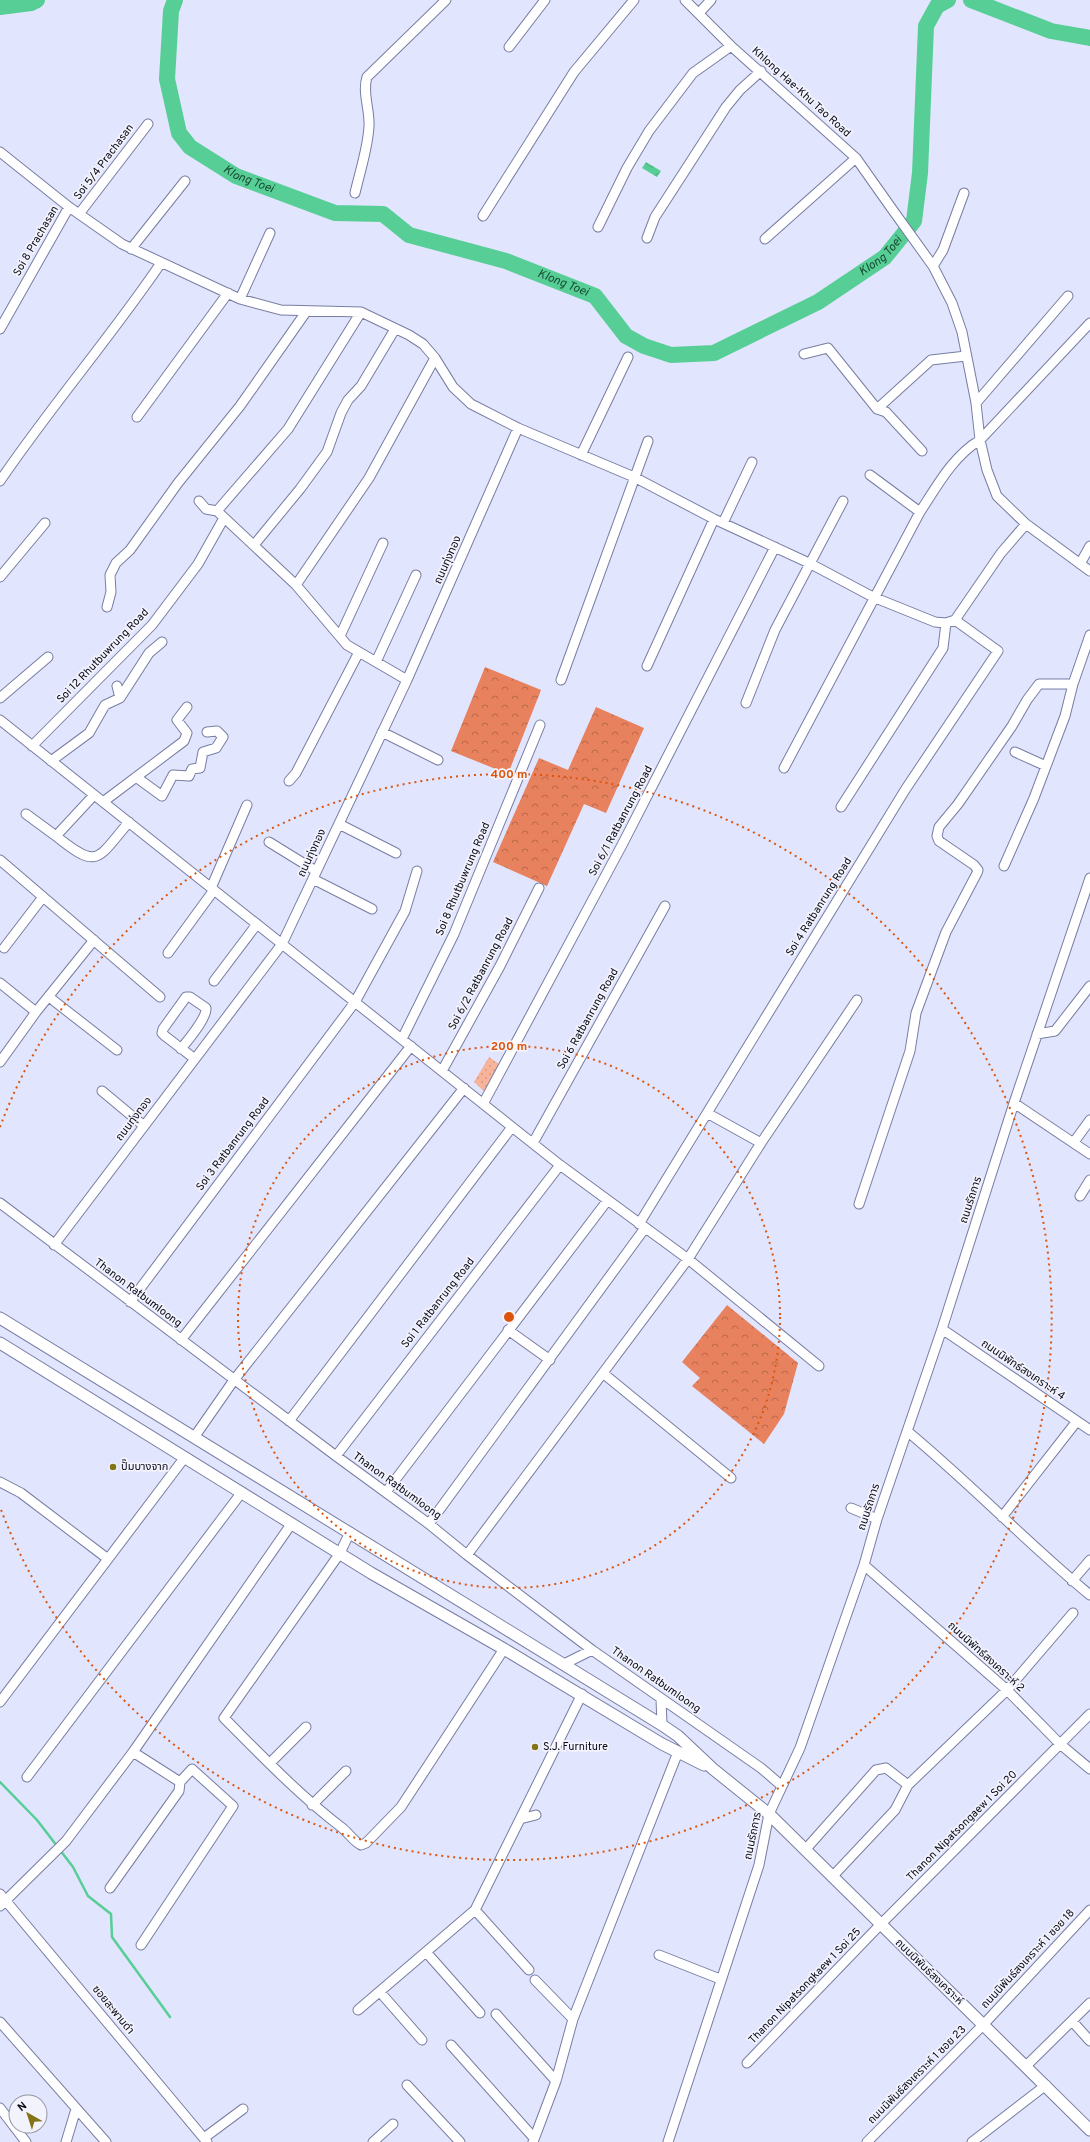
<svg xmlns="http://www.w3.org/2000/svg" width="1090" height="2142" font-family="Overpass,'Noto Sans Thai',sans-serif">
<defs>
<pattern id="forest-crowns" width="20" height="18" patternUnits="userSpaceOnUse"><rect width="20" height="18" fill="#e8815d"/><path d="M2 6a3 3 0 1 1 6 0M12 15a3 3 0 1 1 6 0" fill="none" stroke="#ba684c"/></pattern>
<pattern id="park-dots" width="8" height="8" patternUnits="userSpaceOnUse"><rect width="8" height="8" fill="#f8b39b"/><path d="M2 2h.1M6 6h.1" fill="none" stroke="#d39985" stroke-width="1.8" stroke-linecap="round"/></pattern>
<pattern id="water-waves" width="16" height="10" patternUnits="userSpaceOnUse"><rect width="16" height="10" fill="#56ce95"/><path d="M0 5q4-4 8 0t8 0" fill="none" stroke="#4ab080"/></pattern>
</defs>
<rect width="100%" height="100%" fill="#e1e5fe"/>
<path fill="url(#forest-crowns)" d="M485,667L541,690L508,774L451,751Z
M596,707L644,728L606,813L584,804L547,886L493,862L539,758L568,770Z
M727,1305L798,1363L784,1414L764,1444L692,1386L700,1378L682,1362Z"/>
<path fill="url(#park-dots)" d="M489,1057L502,1066L487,1094L474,1082Z"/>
<path fill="url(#water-waves)" d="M646,162L661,171L657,177L642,168Z"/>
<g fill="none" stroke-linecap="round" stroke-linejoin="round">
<path stroke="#56ce95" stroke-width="2.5" d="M0,1782L37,1820L57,1846
M60,1850L73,1867L88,1896L111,1914L112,1937L170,2017"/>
<g stroke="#56ce95" stroke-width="16">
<path id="s1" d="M175,0L171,11L167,79L179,133L190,147L236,176L335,213L383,214L409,235L506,261L595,296L626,336L644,346L671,355L714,353L818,302L885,257L914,221L920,173L926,26L937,6L948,0"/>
<path d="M971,0L1051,31L1090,38"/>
<path d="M0,7L31,3L37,0"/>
</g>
<g stroke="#787da2" stroke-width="11">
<path id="minor" d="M685,0L731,46L856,158L892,209L933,266L952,303L962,332L976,403L980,440L987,470L997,496L1026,524L1090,571
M699,13L711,0
M509,47L545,0
M0,152L69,207L122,244L240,299L281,310L361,312L409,335L423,344L435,358L453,387L471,404L518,428L634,477L714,519L809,563L873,597L935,622L946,623L955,620L1001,553L1026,524
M355,193C360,171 368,148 369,126C370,110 362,92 367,77L446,0
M79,214L148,124
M483,216L574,72L634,0
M598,227L627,168L649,131L693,73L731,46
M647,238L655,217L726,107L740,90L761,71
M765,239L856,158
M131,249L185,181
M933,266L943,250L964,193
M240,299L270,233
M0,329L69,207
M804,354L828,348L877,409L931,360L966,356
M976,403L1068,296
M877,409L886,412L922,451
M137,417L228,293
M581,455L628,357
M0,481C51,406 110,338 161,263
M199,501L206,509L217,511L296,585L347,645L407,680
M217,511L288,429L361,312
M920,512C937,486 953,456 980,440L1090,323
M723,523L752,462
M254,545L300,489L327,452L341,413L348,400L361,386L395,329
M1080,564L1090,546
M0,577L45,523
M296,585L369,478L435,358
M107,607L111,592L110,575L116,563L130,550L178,483L240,406L306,312
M340,636L383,543
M376,662L416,575
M647,666L714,519
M561,680L648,441
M117,686L120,698L149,653L162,642
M0,698L48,657
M746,703L775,630L843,501
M0,720L560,1165L688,1259L819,1366
M382,732L438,760
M32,746L152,625L198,564L224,518
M1015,752L1046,766
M51,761L89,733L105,705L120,698
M784,768L920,512L870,475
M136,777L162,796L173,775L189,776L192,769L200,768L203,752L216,748L223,737L217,731L207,732
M289,781L296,773L359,652
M94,795L56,836C99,871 97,859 129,822
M103,802L184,741L187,733L177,720L187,707
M841,807L943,648L946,623
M26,814L56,836
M339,824L396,853
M269,842L316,871
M0,860L160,997
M1004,866L1034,798L1065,716L1073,684L1090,635
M313,879L372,909
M211,888L247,805
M4,948L43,897
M168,953L214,890
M214,981L257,924
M0,983L36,1012
M49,997L117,1050
M1037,1034L1055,1031L1090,986
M402,1039L454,934L540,725
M181,1049C188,1040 207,1018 206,1008L190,997H186L163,1029L162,1033L165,1036L195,1059
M0,1062L36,1012L94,940
M442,1071L500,966L539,888
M102,1091L144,1126
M1014,1103L1090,1154
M483,1104L622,845L775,547
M707,1113L761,1143
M1074,1142L1090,1120
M533,1143L665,906
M1080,1196L1090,1180
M0,1203L336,1456L429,1524L467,1555L592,1650L761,1768L782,1786
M859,1204L910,1051L916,1013L946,932L977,873L978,870L974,865L939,841L937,836L939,827L958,804L1012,726L1027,700L1039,684H1073
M639,1224L905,790L998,651L955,620
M54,1245L282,944L407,680L518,428
M130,1302L355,1002L405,911L417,871
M942,1329L1090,1430
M508,1330L550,1360
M181,1340L411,1046
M604,1374L731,1478
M289,1421L512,1127
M907,1431C970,1483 1027,1543 1090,1595
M195,1436L234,1380L464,1088
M336,1456L560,1165
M0,1482L21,1493L108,1559
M386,1492L607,1201
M851,1508L877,1519
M1002,1517L1077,1421
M429,1524L645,1228
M350,1532L340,1553L224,1718C262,1756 298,1794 341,1827C348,1832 353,1841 361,1845L366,1843L401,1807L504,1649
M467,1555L688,1259L761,1143L857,1000
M864,1565L1007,1690L1060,1744L1090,1769
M1072,1581L1090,1560
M564,1664L592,1650
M661,1699L662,1725
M0,1702L185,1457
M133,1752L180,1782
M270,1763L306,1727
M27,1777L242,1492
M312,1805L346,1771
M520,1819L536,1815
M805,1850L876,1770L886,1768L908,1785
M832,1877L895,1810L908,1785L1007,1690L1073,1613
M110,1888L179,1791L180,1782L192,1769L233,1806L141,1945
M0,1894L207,2142
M0,1906L66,1841L133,1752L292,1523
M475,1910L529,1970
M426,1952L480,2013
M659,1955L720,1979
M535,1980L573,2019
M380,1992L422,2040
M358,2010L475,1910L582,1694
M496,2014L556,2081
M1072,2021L1090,2041
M0,2022L106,2142
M451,2045L534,2138
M747,2063L880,1925L1090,1714
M1026,2066L1090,2003
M407,2085L460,2142
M0,2108L26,2142
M204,2138L243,2109
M66,2142L76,2109
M373,2142L393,2124
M533,2142L556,2081L573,2019L678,1752
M668,2142L759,1865L769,1814L800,1748L864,1565L877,1519L942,1329L1014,1103L1090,878
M867,2142L984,2024L1090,1910
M972,2142L1046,2085"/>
</g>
<g stroke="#787da2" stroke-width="13">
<path id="major" d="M0,1318L662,1725L678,1736L713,1769L769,1814L1090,2130
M0,1343L371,1573L504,1649L662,1744L704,1765"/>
</g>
<use href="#minor" stroke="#fff" stroke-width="9"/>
<use href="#major" stroke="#fff" stroke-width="11"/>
</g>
<g fill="none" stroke="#dd550d" stroke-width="2" stroke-dasharray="2 4">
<circle cx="509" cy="1317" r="271"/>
<path d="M0 1127A543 543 0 1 1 0 1507"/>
</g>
<g fill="#837417" stroke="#f2f3fc" stroke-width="1.5">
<circle cx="113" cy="1467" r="4"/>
<circle cx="535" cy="1747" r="4"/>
</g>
<g text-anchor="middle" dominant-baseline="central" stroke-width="3.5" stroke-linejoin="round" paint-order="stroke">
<g font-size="11" fill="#0a0a18" stroke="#f2f3fc">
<text transform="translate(801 92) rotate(42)">Khlong Hae-Khu Tao Road</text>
<text transform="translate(104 162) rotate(-53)">Soi 5/4 Prachasan</text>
<text transform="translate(36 241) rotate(-60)">Soi 8 Prachasan</text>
<text transform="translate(448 560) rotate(-66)">ถนนทุ่งทอง</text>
<text transform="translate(103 656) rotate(-46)">Soi 12 Rhutbuwrung Road</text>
<text transform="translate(621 821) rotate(-62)">Soi 6/1 Ratbanrung Road</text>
<text transform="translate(312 853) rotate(-65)">ถนนทุ่งทอง</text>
<text transform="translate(463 879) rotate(-67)">Soi 8 Rhutbuwrung Road</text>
<text transform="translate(819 907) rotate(-58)">Soi 4 Ratbanrung Road</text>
<text transform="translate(481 974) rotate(-62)">Soi 6/2 Ratbanrung Road</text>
<text transform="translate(588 1019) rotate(-61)">Soi 6 Ratbanrung Road</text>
<text transform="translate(134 1119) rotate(-53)">ถนนทุ่งทอง</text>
<text transform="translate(233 1144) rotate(-53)">Soi 3 Ratbanrung Road</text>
<text transform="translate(971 1200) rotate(-72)">ถนนรัถการ</text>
<text transform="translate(138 1293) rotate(37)">Thanon Ratbumloong</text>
<text transform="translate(438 1303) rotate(-52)">Soi 1 Ratbanrung Road</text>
<text transform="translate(1023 1370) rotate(34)">ถนนนิพัทธ์สงเคราะห์ 4</text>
<text transform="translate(397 1486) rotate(36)">Thanon Ratbumloong</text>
<text transform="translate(869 1507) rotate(-72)">ถนนรัถการ</text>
<text transform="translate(986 1657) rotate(42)">ถนนนิพัทธ์สงเคราะห์ 2</text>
<text transform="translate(656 1680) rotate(35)">Thanon Ratbumloong</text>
<text transform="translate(962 1826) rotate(-45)">Thanon Nipatsongaew 1 Soi 20</text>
<text transform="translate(753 1836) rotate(-78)">ถนนรัถการ</text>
<text transform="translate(1028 1959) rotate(-47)">ถนนนิพันธ์สงเคราะห์ 1 ซอย 18</text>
<text transform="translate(929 1972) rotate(44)">ถนนนิพันธ์สงเคราะห์</text>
<text transform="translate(805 1986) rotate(-46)">Thanon Nipatsongkaew 1 Soi 25</text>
<text transform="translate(113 2010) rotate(51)">ซอยสะพานดำ</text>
<text transform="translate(917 2075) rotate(-45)">ถนนนิพันธ์สงเคราะห์ 1 ซอย 23</text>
</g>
<g font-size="11" fill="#0a0a18" stroke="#f2f3fc" text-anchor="start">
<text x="121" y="1467">ปั๊มบางจาก</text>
<text x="543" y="1747">S.J. Furniture</text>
</g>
<g font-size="12" font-style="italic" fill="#174831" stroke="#f2f3fc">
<text stroke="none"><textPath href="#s1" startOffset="220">Klong Toei</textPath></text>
<text stroke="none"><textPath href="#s1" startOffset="927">Klong Toei</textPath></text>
<text stroke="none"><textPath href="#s1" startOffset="556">Klong Toei</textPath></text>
</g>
</g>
<circle cx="509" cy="1317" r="6" fill="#dd550d" stroke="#f2f3fc" stroke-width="2"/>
<g font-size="12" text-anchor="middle" font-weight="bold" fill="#dd550d" stroke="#f2f3fc" stroke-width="3.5" stroke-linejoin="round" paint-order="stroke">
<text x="509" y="778">400 m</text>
<text x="509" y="1050">200 m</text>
</g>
<g transform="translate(28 2114) rotate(321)"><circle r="19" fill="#f2f3fc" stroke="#9596a1"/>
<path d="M0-3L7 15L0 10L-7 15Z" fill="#837417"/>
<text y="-6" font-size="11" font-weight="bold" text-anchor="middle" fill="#0a0a18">N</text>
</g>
</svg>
